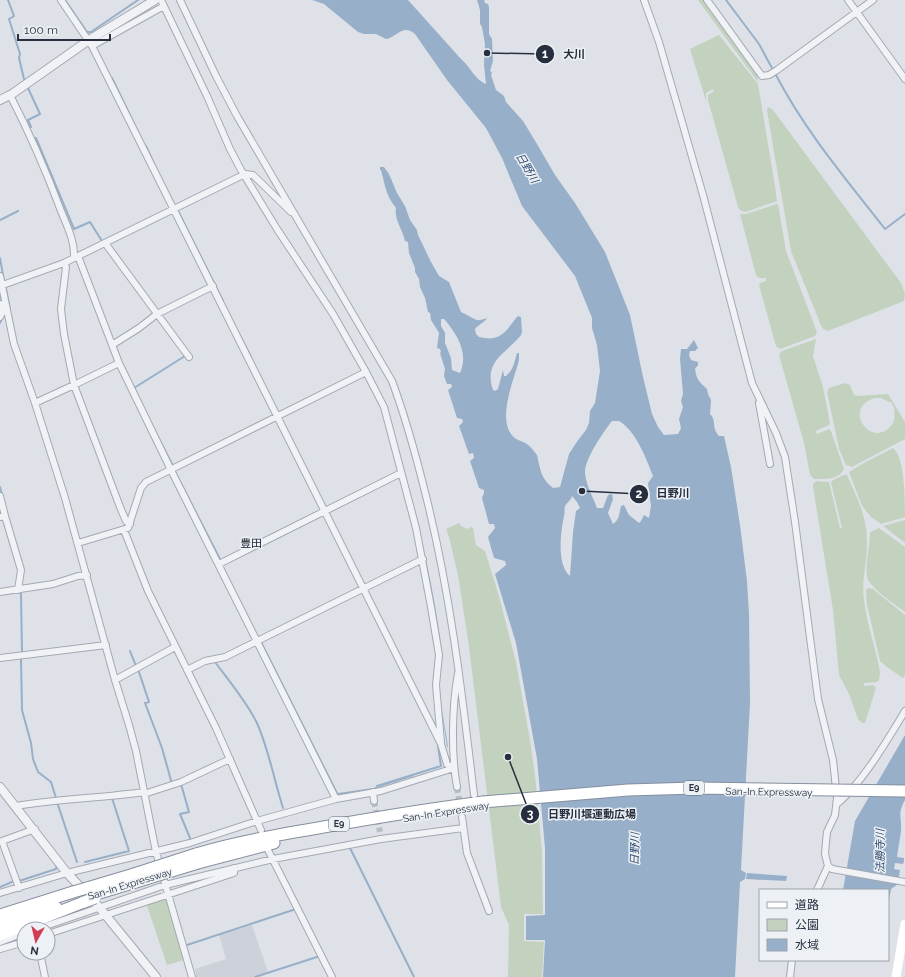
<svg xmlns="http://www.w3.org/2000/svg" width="905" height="977" font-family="Raleway,'Noto Sans JP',sans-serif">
<rect width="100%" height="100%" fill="#dee2e8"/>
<path fill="#ccd1da" d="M252,925L268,972L252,977H195L194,975H196L195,969L226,959L219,935Z"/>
<path fill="#c3d2bf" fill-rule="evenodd" d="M698,0H705L757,73L758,82Z
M719,35L758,84L775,186L777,201L746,212L741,211L738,207L708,100V95L714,91L713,89L706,93V101L690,49Z
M769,107L773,110L901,283L905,294L904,301L828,331L822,328L791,251L767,111V109Z
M777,204H778L786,251L817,332L815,336L780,349L776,346L759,285L760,283L766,281V278H759L756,275L740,214H746Z
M816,339L813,356L823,387L830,423L829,425L816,431L817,434L829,429L831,431L844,469C839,480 825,479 814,479L810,475L804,443L779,355L782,351Z
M845,383L850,385L854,395L858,396L888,394L905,422V439L852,467L846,465L839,449L827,392L829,388ZM875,398H881L889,402H891L895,409H894C895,416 895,422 890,427C870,448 842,407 875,398Z
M893,448C905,458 905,499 905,517L881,524L871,517L862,506L849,472L862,464Z
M844,475H847C856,495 867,517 867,539C868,560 861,580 864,600C867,625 876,648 880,672L879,680L877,682L864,683V686L873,685L876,688L865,723H862L858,719L849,694L839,675L833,610L813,487V484L816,481L829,482L840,528H842L831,483L833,480Z
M905,520V543L883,526Z
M459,523L461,526L467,529L471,527L473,528L476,545L485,551L499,596L516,662L530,740L535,775L542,851L543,914H524V941L544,942L542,977H508L509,925L501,907L469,647L458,575L449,537L446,529Z
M879,528L905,547V612C896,605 868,587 867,576C865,564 870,545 870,532Z
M868,588L873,589L905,615V675L903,678L887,667L880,661L867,605L866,590Z
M166,897L184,960L167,965L146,903Z"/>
<path fill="#97afc9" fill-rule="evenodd" d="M312,0H408L461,59C470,66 475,80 486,84L484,65L485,44L482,27L480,24V10L477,0H484L485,3L488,4L489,7V34L492,39L493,61L490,71L492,72L491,75L496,90L504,96L506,102L523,121L537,144L555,175L575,203L605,252L630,315L643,377L652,414L658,427L664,435L678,434L681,428L679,419L683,407L681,401L683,394L680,359L681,349H687L694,340L698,348L695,351H690L689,355L691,360L698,362V365L695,369C697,381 699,381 707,389L708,394L711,400L710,414C717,421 711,427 719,436H724L731,467L740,525L747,581L749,614L750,703L741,870L746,873L745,879L740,882L735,977H543L545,940H526V916L545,915V848L537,759L516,643L495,574L506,565L505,561L494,558L488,537L495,528L494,524H489L482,498L484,493V490L479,488L470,461L474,458L473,453L469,454L459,426L463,422L462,419L457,418L448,390L452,387L451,384H447L444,376L445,369L440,353L441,352L440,349L437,348L439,333L431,320L430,313L428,312L425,298L420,287L419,279L415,272V268L409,253L408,242L405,241C403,230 394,220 396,208C386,196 385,185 381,170H380V167H384L389,174L397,193L405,206L410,220L417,230L418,235L431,262L439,276L449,282L461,312C463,313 465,314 467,315C477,320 476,322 487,318C484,323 479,324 475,329L476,334L479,337C499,342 505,333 516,318L518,316L521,317L522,332L521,335C506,354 483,361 493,390L495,391L498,389L503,370L504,376H506C514,369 514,363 517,353H519V360C514,380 498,416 511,434C516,441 521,440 527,444C530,446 534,451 537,455C538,458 538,461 539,464C541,474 544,481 553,488L560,487L569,454L576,443L586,430L589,423L590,411L595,403L600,371L597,345L592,328V318L575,276L522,206L502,158L486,128L447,80L415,34C403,23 396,38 386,39L376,34H364L358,32L324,4ZM441,319H444C457,334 469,353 460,373L452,370L451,358L445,343V333L441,326ZM612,421H619C636,431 646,458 653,476L648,483L651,506L649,518L644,515L641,521L639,523L629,515L624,505L621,506C619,514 620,519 613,524L608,513L613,499L612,494L608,495L603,508H597C593,497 586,485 585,473C584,460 604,431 612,421ZM572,496L577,502L580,508L576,511L573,532L570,576C556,564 561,532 564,516C565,513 564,509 565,506C567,502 571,501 572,496Z
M401,462H402C419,525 434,588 442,653C443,661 439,669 439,677C439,701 445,724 448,747H447L439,694L438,676L441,655L432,597L418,525Z
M262,642L338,793L373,788L413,775L414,776L373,789L337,795L261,643Z
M905,735V800C897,814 902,817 901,831C900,840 898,848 897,857L904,858V861L903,864L895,863L894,869L900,870L898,884L891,889L888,906V890H843L855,821Z
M747,873L787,876L786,881L746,879Z"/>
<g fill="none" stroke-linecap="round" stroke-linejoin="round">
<path stroke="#97afc9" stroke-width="2" d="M8,0L14,16L9,19L20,54L19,58L24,79
M65,0L87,32H91L138,0
M726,0L759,44L772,68
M776,75C805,131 846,179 885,229L905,214
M112,78L139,134
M28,88L40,114L28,120L31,127
M36,138L74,229L90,222L102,241
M146,146L154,164
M177,209L223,301
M0,220L18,211
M0,258L4,281
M6,289L10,310
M0,291L2,304
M228,313L251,357
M0,323L2,318
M134,388L185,356
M158,437L173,466
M174,470L221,561
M0,487L2,495
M21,594L22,653
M130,651L136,666
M21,659L22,710L31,743L33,759L38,772L51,782L56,798
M215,662C229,681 246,701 257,723C269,750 274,780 283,808
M139,672L149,702L145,703L162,748L172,784
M181,784L189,812L180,814L190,838
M377,786L441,766L438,746
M57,802L77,862
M350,848L414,977
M85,862L129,851L112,798
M19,881L56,869L57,864
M0,887L14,881
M187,945L296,909
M255,977L320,956"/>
<path stroke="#b9bec6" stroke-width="6" stroke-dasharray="6 3" stroke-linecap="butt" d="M457,787L462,817
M374,801L380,832"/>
<g stroke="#a3a9b2" stroke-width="8">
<path id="minor" d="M61,0L92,46L441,744L447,764L454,768
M161,0L207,96L230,149L241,170L277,229L333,314L366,372L384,407L416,528L431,607L439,655L436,685L441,742
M180,0L216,76L237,116L392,381C405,416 415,452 424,488C450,589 462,692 474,795
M644,0L659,42L703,195L752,383L776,433L785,457L795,522L818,699L833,760L837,798L835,815L827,832L826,842L825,854L828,866L832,869L905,882
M707,0L762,76L769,75L777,70L873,0
M848,0L905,79
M92,46L164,6
M10,95C29,132 46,171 61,211C67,226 75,241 74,258
M105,243L189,357
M78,256L119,363L171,470L336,799
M64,263L66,267L61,309L64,334L74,385L120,507L126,521L130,524
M0,276L14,344L35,403L65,498L115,680L129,725L136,751L156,852L192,977
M0,286L64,263L245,174L253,175L291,212
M0,304L2,313L0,317
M112,345L139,328L157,314L213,286
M35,403L74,385L119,363
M759,403L770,464
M0,496L5,516
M0,517L5,516L21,570L18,590
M124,530L148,591L216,728L261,830
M78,543L128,528L141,488L146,482L366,372
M219,564L401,473
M0,592L53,584L78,576L87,575
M0,658L106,645
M187,670L205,661L225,657L423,559
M115,680L175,647
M457,787C451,754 452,706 458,673
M373,792L374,801
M144,794L181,782L230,759
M838,803C863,782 888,739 905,711
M16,806C58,799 101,798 144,792
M462,817L467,853L489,911
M268,850L332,977
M19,888L2,841L35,829
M817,890L828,866
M0,893L67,873L190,843L257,821L336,799L381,791L454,768
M37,929L165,885L273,859L381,839L463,828
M48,934L234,873V868
M0,942L24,933
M0,949L24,942
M40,953L45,977
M790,977L792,960"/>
</g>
<g stroke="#a3a9b2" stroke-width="10">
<path id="tertiary" d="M0,100L12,94L89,40L155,0
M0,787L67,873L99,907L156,977"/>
</g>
<g stroke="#858f9f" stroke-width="13">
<path id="motorway" d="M196,854C236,842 277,835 318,828C373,818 428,809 483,802
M198,863L274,843
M87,888L134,874
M93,895L136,882
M0,915L73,892
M0,924L56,907
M0,935L84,902"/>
</g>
<use href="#minor" stroke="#f1f2f6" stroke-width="6"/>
<use href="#tertiary" stroke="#f1f2f6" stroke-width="8"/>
<path stroke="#fff" stroke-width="9" d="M896,977L905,924"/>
<use href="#motorway" stroke="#fff" stroke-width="11"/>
<g stroke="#858f9f" stroke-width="13" stroke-linecap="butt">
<path id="motorway-bridge" d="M483,802L628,790L695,788L905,791
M134,874L196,854
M136,882L198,863
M73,892L87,888
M84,902L95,898"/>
</g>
<use href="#motorway-bridge" stroke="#fff" stroke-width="11"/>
</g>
<g text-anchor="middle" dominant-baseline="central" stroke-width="3" stroke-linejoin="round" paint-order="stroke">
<g fill="#edf1f5" stroke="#626976" stroke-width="1">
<rect x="684" y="781" width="20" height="14" rx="3"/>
<rect x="329" y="817" width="20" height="14" rx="3"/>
</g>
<g font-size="9" font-weight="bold" fill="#272f3f">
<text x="694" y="788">E9</text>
<text x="339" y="824">E9</text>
</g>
<g font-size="10" fill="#272f3f" stroke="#edf1f5">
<text transform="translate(769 792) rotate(1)">San-In Expressway</text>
<text transform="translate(446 812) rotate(-9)">San-In Expressway</text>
<text transform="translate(130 884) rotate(-17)">San-In Expressway</text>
</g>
<g font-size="11" font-style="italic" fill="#304d74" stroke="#edf1f5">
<text transform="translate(527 168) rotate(59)">日野川</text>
<text transform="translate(635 849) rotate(-89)">日野川</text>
<text transform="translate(880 851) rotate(-90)">法勝寺川</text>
</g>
<g font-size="11" fill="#192030" stroke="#edf1f5">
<text x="251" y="543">豊田</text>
</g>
</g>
<path fill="none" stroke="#272f3f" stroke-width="1.5" d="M487 53L545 54M582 491L639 494M508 757L530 814"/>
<g fill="#272f3f" stroke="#edf1f5" stroke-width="1.5">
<circle cx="487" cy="53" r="4"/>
<circle cx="582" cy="491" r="4"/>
<circle cx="508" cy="757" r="4"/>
<circle cx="545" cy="54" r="10"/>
<circle cx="639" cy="494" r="10"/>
<circle cx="530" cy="814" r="10"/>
</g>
<g font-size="12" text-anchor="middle" font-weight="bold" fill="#fff">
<text x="545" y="58">1</text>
<text x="639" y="498">2</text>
<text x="530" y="818">3</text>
</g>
<g font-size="11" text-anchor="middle" font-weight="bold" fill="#272f3f" stroke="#edf1f5" stroke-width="3" stroke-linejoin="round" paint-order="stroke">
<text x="574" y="58">大川</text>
<text x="673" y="497">日野川</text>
<text x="592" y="818">日野川堰運動広場</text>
</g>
<rect x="759" y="889" width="130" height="72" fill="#edf1f5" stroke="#9ea3ac"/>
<rect x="767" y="902" width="20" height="6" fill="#ffffff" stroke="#9ea3ac"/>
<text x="795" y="909" font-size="12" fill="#272f3f">道路</text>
<rect x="767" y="919" width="20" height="12" fill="#c3d2bf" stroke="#9ea3ac"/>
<text x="795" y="929" font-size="12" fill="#272f3f">公園</text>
<rect x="767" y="939" width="20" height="12" fill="#97afc9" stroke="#9ea3ac"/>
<text x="795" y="949" font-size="12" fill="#272f3f">水域</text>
<g transform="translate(36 941) rotate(188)"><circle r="19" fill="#edf1f5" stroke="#9ea3ac"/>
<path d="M0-3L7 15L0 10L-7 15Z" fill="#d13e52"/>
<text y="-6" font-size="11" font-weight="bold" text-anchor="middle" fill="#272f3f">N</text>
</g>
<path d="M18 34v6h92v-6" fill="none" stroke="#272f3f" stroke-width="2"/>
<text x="24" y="34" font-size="12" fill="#272f3f" stroke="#edf1f5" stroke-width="3" paint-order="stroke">100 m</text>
</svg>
